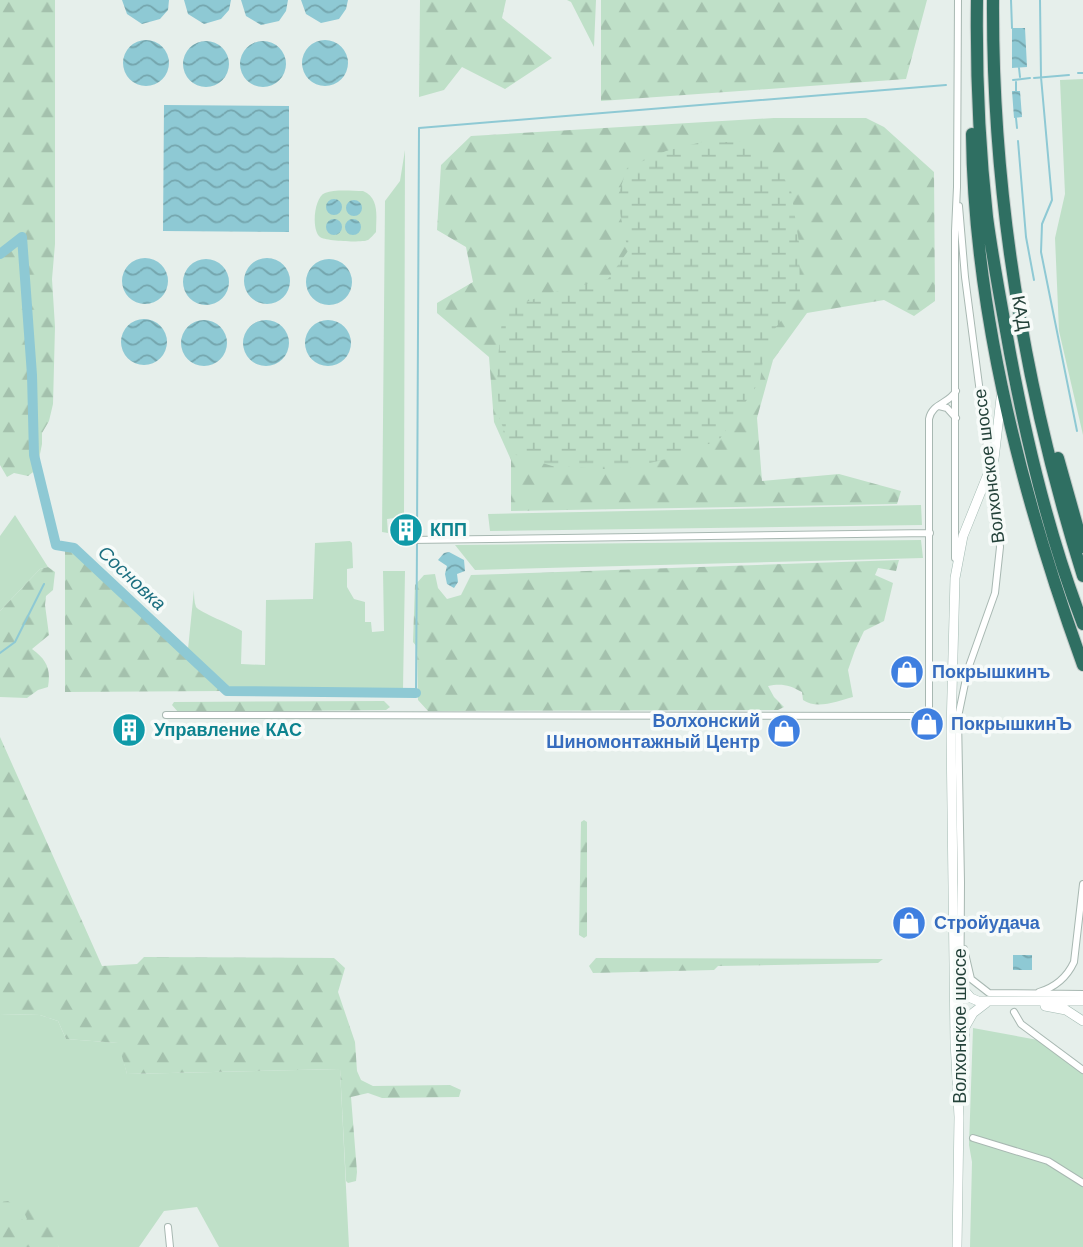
<svg xmlns="http://www.w3.org/2000/svg" width="1083" height="1247" font-family="Arial,sans-serif">
<defs>
<pattern id="forest-firs" width="22" height="20" patternUnits="userSpaceOnUse" patternTransform="scale(1.75)"><rect width="22" height="20" fill="#bfe0c8"/><path d="M5 1l3.5 6h-7zM16 11l3.5 6h-7z" fill="#a4c1ad"/></pattern>
<pattern id="wetland-marsh" width="20" height="14" patternUnits="userSpaceOnUse" patternTransform="scale(1.75)"><rect width="20" height="14" fill="#bfe0c8"/><path d="M1 5h8M5 5V1M11 12h8M15 12V8" fill="none" stroke="#a4c1ad"/></pattern>
<pattern id="water-waves" width="16" height="10" patternUnits="userSpaceOnUse" patternTransform="scale(1.75)"><rect width="16" height="10" fill="#8ec9d4"/><path d="M0 5q4-4 8 0t8 0" fill="none" stroke="#74a5ad"/></pattern>
</defs>
<rect width="100%" height="100%" fill="#e6efeb"/>
<path fill="#bfe0c8" d="M1083,79V435L1059,331L1055,238L1065,194L1060,80Z
M405,150L404,517L387,519L388,533L382,532L385,201L400,181Z
M363,191C380,198 376,217 376,232C374,234 370,239 368,240C361,243 325,241 320,237C311,230 314,197 325,193C335,189 352,191 363,191Z
M921,505L922,525L490,531L488,514Z
M15,515L48,567L40,569L0,611V536Z
M921,540L923,558L475,570L455,545Z
M350,541L352,543L353,568L347,569V587L354,599L365,602V622H371L372,632L384,631L383,571H405L403,689H232L188,649L194,590C194,595 194,602 196,607C199,612 233,625 242,631L241,664L265,665L266,600L313,599L315,543Z
M0,1014L40,1015L58,1021L66,1039L119,1043L127,1074L340,1069L349,1247H219L197,1207L164,1211L139,1247H59L57,1244L34,1247H0Z
M973,1028L1038,1040L1083,1072V1247H970L972,1162L969,1145Z"/>
<path fill="url(#forest-firs)" d="M0,0H55V244L52,279L55,327L53,404L49,421L42,433V444L37,469L28,476L14,473L7,477L0,465Z
M420,0H506L502,18L552,58L505,89L462,67L444,90L419,97Z
M567,0H596L594,47L571,2Z
M601,0H927L906,79L601,101Z
M774,118H866L884,127L934,172L935,301L914,316L884,300L807,313L773,360L757,418L762,481L839,474L901,491L897,504L511,511V460L494,422L489,357L437,313V303L473,282L466,247L437,230L441,165L471,136Z
M65,546L224,691L65,692Z
M899,560L896,571L878,568L875,575L893,583L884,621L864,631L855,650L848,670L853,697C838,701 817,710 803,700L802,692C790,685 781,683 768,686L774,697L784,707L778,710L428,711L418,700L417,647L413,642L415,585L424,575L435,574L438,588L447,599L461,595L471,575Z
M48,567L55,572L53,590L46,596L45,605L49,635L32,649C47,660 51,669 48,687L38,690L27,698L0,697V611L40,569Z
M384,701L390,707L386,710L178,712L172,705L174,702Z
M0,737L102,966L137,964L144,957L334,958L345,968L338,992L355,1042L357,1071L361,1080L373,1086L450,1085L461,1090L459,1097L382,1098L368,1093L351,1097L357,1172L356,1181L348,1183L346,1181L340,1069L127,1074L118,1043L66,1039L58,1021L40,1015L0,1014Z
M584,820L587,822V936L584,938L579,935L581,822Z
M596,958L883,959L878,963L718,966L714,970L593,973L589,966Z
M30,1191L37,1196L36,1208L38,1214C63,1222 50,1228 59,1247H0L1,1202L8,1201C16,1206 17,1216 25,1222L27,1219L23,1210L27,1205Z"/>
<path fill="url(#wetland-marsh)" d="M702,142H744L775,163L791,190L799,243L800,296L774,330L764,352L760,381L719,440L674,457L622,470L552,466L513,454L499,417L497,367L503,311L547,294L608,279L628,251L617,199L627,168L666,151Z"/>
<path fill="url(#water-waves)" d="M122,0H169L168,10L160,19L142,24L127,14Z
M184,0H231L229,10L221,19L204,24L188,14Z
M241,0H288L286,11L279,21L261,25L246,16Z
M301,0H348L346,9L339,19L321,23L306,14Z
M1012,28H1025L1027,67L1012,68Z
M302 63a23 23 0 1 1 46 0a23 23 0 1 1-46 0Z
M123 63a23 23 0 1 1 46 0a23 23 0 1 1-46 0Z
M183 64a23 23 0 1 1 46 0a23 23 0 1 1-46 0Z
M240 64a23 23 0 1 1 46 0a23 23 0 1 1-46 0Z
M1012,91H1020L1022,117L1014,118Z
M164,105L289,106V232L163,231Z
M326 207a8 8 0 1 1 16 0a8 8 0 1 1-16 0Z
M346 208a8 8 0 1 1 16 0a8 8 0 1 1-16 0Z
M345 227a8 8 0 1 1 16 0a8 8 0 1 1-16 0Z
M326 227a8 8 0 1 1 16 0a8 8 0 1 1-16 0Z
M122 281a23 23 0 1 1 46 0a23 23 0 1 1-46 0Z
M244 281a23 23 0 1 1 46 0a23 23 0 1 1-46 0Z
M183 282a23 23 0 1 1 46 0a23 23 0 1 1-46 0Z
M306 282a23 23 0 1 1 46 0a23 23 0 1 1-46 0Z
M121 342a23 23 0 1 1 46 0a23 23 0 1 1-46 0Z
M305 343a23 23 0 1 1 46 0a23 23 0 1 1-46 0Z
M243 343a23 23 0 1 1 46 0a23 23 0 1 1-46 0Z
M181 343a23 23 0 1 1 46 0a23 23 0 1 1-46 0Z
M449,552L464,560L465,571L457,574L458,582L454,588L447,584L445,574L447,566L438,560L444,553Z
M1013,955H1032V970H1013Z"/>
<g fill="none" stroke-linecap="round" stroke-linejoin="round">
<path stroke="#8ec9d4" stroke-width="2" d="M1011,0L1012,28
M1040,0L1041,77L1052,200L1042,224L1041,252L1077,431
M1019,68L1020,77
M1078,73H1083
M1034,78L1069,75
M1013,80L1030,78
M1016,82V91
M1016,118L1017,128
M1018,141L1026,237L1034,280
M417,536L419,128L946,85
M0,653L15,642L44,584
M416,693L417,543"/>
<path stroke="#8ec9d4" stroke-width="10" d="M0,254L22,237L32,375L34,455L56,545L74,548L227,691L416,693"/>
<g stroke="#a8b8b2" stroke-width="8">
<path id="street" d="M959,206L965,277L983,416
M939,406L947,408L956,418
M409,540L930,533
M955,558V231L957,187L958,0
M166,715L929,716V419C932,403 949,404 956,391
M964,949L971,979L989,993L1083,994
M1039,992C1056,987 1067,977 1074,962L1083,884
M1014,1012L1021,1024L1083,1070
M960,1046L961,882L958,717L968,669L995,593L1000,547L998,529
M973,1138L1048,1161L1083,1183
M168,1227L170,1247"/>
</g>
<g stroke="#a4bbb3" stroke-width="10">
<path id="secondary" d="M955,980L971,998L978,1001H1083
M1045,1006L1066,1010L1083,1021
M961,1089L965,1027L973,1013L986,1003
M957,1247L959,1117L955,1041L951,731L955,578L963,536L994,459L1001,398"/>
</g>
<g stroke="#c2cac8" stroke-width="14">
<path id="highway" d="M977,0C976,72 979,145 987,217C993,262 1002,308 1010,353C1027,444 1049,537 1083,624
M993,0C992,195 1025,391 1083,576
M972,134C974,314 1022,497 1083,665
M1058,458L1083,547"/>
</g>
<use href="#street" stroke="#fff" stroke-width="6"/>
<use href="#secondary" stroke="#fff" stroke-width="9"/>
<use href="#highway" stroke="#2f6f62" stroke-width="12"/>
<g stroke="#a8b8b2" stroke-width="8" stroke-linecap="butt">
<path id="street-bridge" d="M983,416L998,529"/>
</g>
<use href="#street-bridge" stroke="#fff" stroke-width="6"/>
</g>
<defs>
<g id="building-disc" transform="scale(1.75)"><circle r="9.5" fill="#0f9aa8" stroke="#f7fbf9"/><path d="M-4-6H4V6H1V3H-1V6H-4ZM-2.5-4.3h1.7v1.8h-1.7ZM.8-4.3h1.7v1.8H.8ZM-2.5-1h1.7V.8h-1.7ZM.8-1h1.7V.8H.8Z" fill="#fff"/></g>
<g id="shop-disc" transform="scale(1.75)"><circle r="9.5" fill="#3f7fe0" stroke="#f7fbf9"/><path d="M-5-2.5h2.3a2.7 3.5 0 0 1 5.4 0H5L5.5 6h-11ZM-1.5-2.5h3a1.5 2.3 0 0 0-3 0Z" fill="#fff"/></g>
</defs>
<g fill-rule="evenodd">
<use href="#building-disc" x="406" y="530"/>
<use href="#shop-disc" x="907" y="672"/>
<use href="#shop-disc" x="927" y="724"/>
<use href="#building-disc" x="129" y="730"/>
<use href="#shop-disc" x="784" y="731"/>
<use href="#shop-disc" x="909" y="923"/>
</g>
<g text-anchor="middle" dominant-baseline="central" stroke-width="7" stroke-linejoin="round" paint-order="stroke">
<g font-size="18" fill="#24423a" stroke="#f7fbf9">
<text transform="translate(1021 313) rotate(80)">КАД</text>
<text transform="translate(989 466) rotate(-97)">Волхонское шоссе</text>
<text transform="translate(960 1026) rotate(-90)">Волхонское шоссе</text>
</g>
<g font-size="18" font-weight="bold" fill="#0d838f" stroke="#f7fbf9" text-anchor="start">
<text x="430" y="530">КПП</text>
<text x="154" y="730">Управление КАС</text>
</g>
<g font-size="18" font-weight="bold" fill="#366cbe" stroke="#f7fbf9" text-anchor="start">
<text x="932" y="672">Покрышкинъ</text>
<text x="760" y="721" text-anchor="end">Волхонский<tspan x="760" dy="21">Шиномонтажный Центр</tspan></text>
<text x="951" y="724">ПокрышкинЪ</text>
<text x="934" y="923">Стройудача</text>
</g>
<g font-size="19" font-style="italic" fill="#1c6f80" stroke="#f7fbf9">
<text transform="translate(132 578) rotate(43)">Сосновка</text>
</g>
</g>
</svg>
